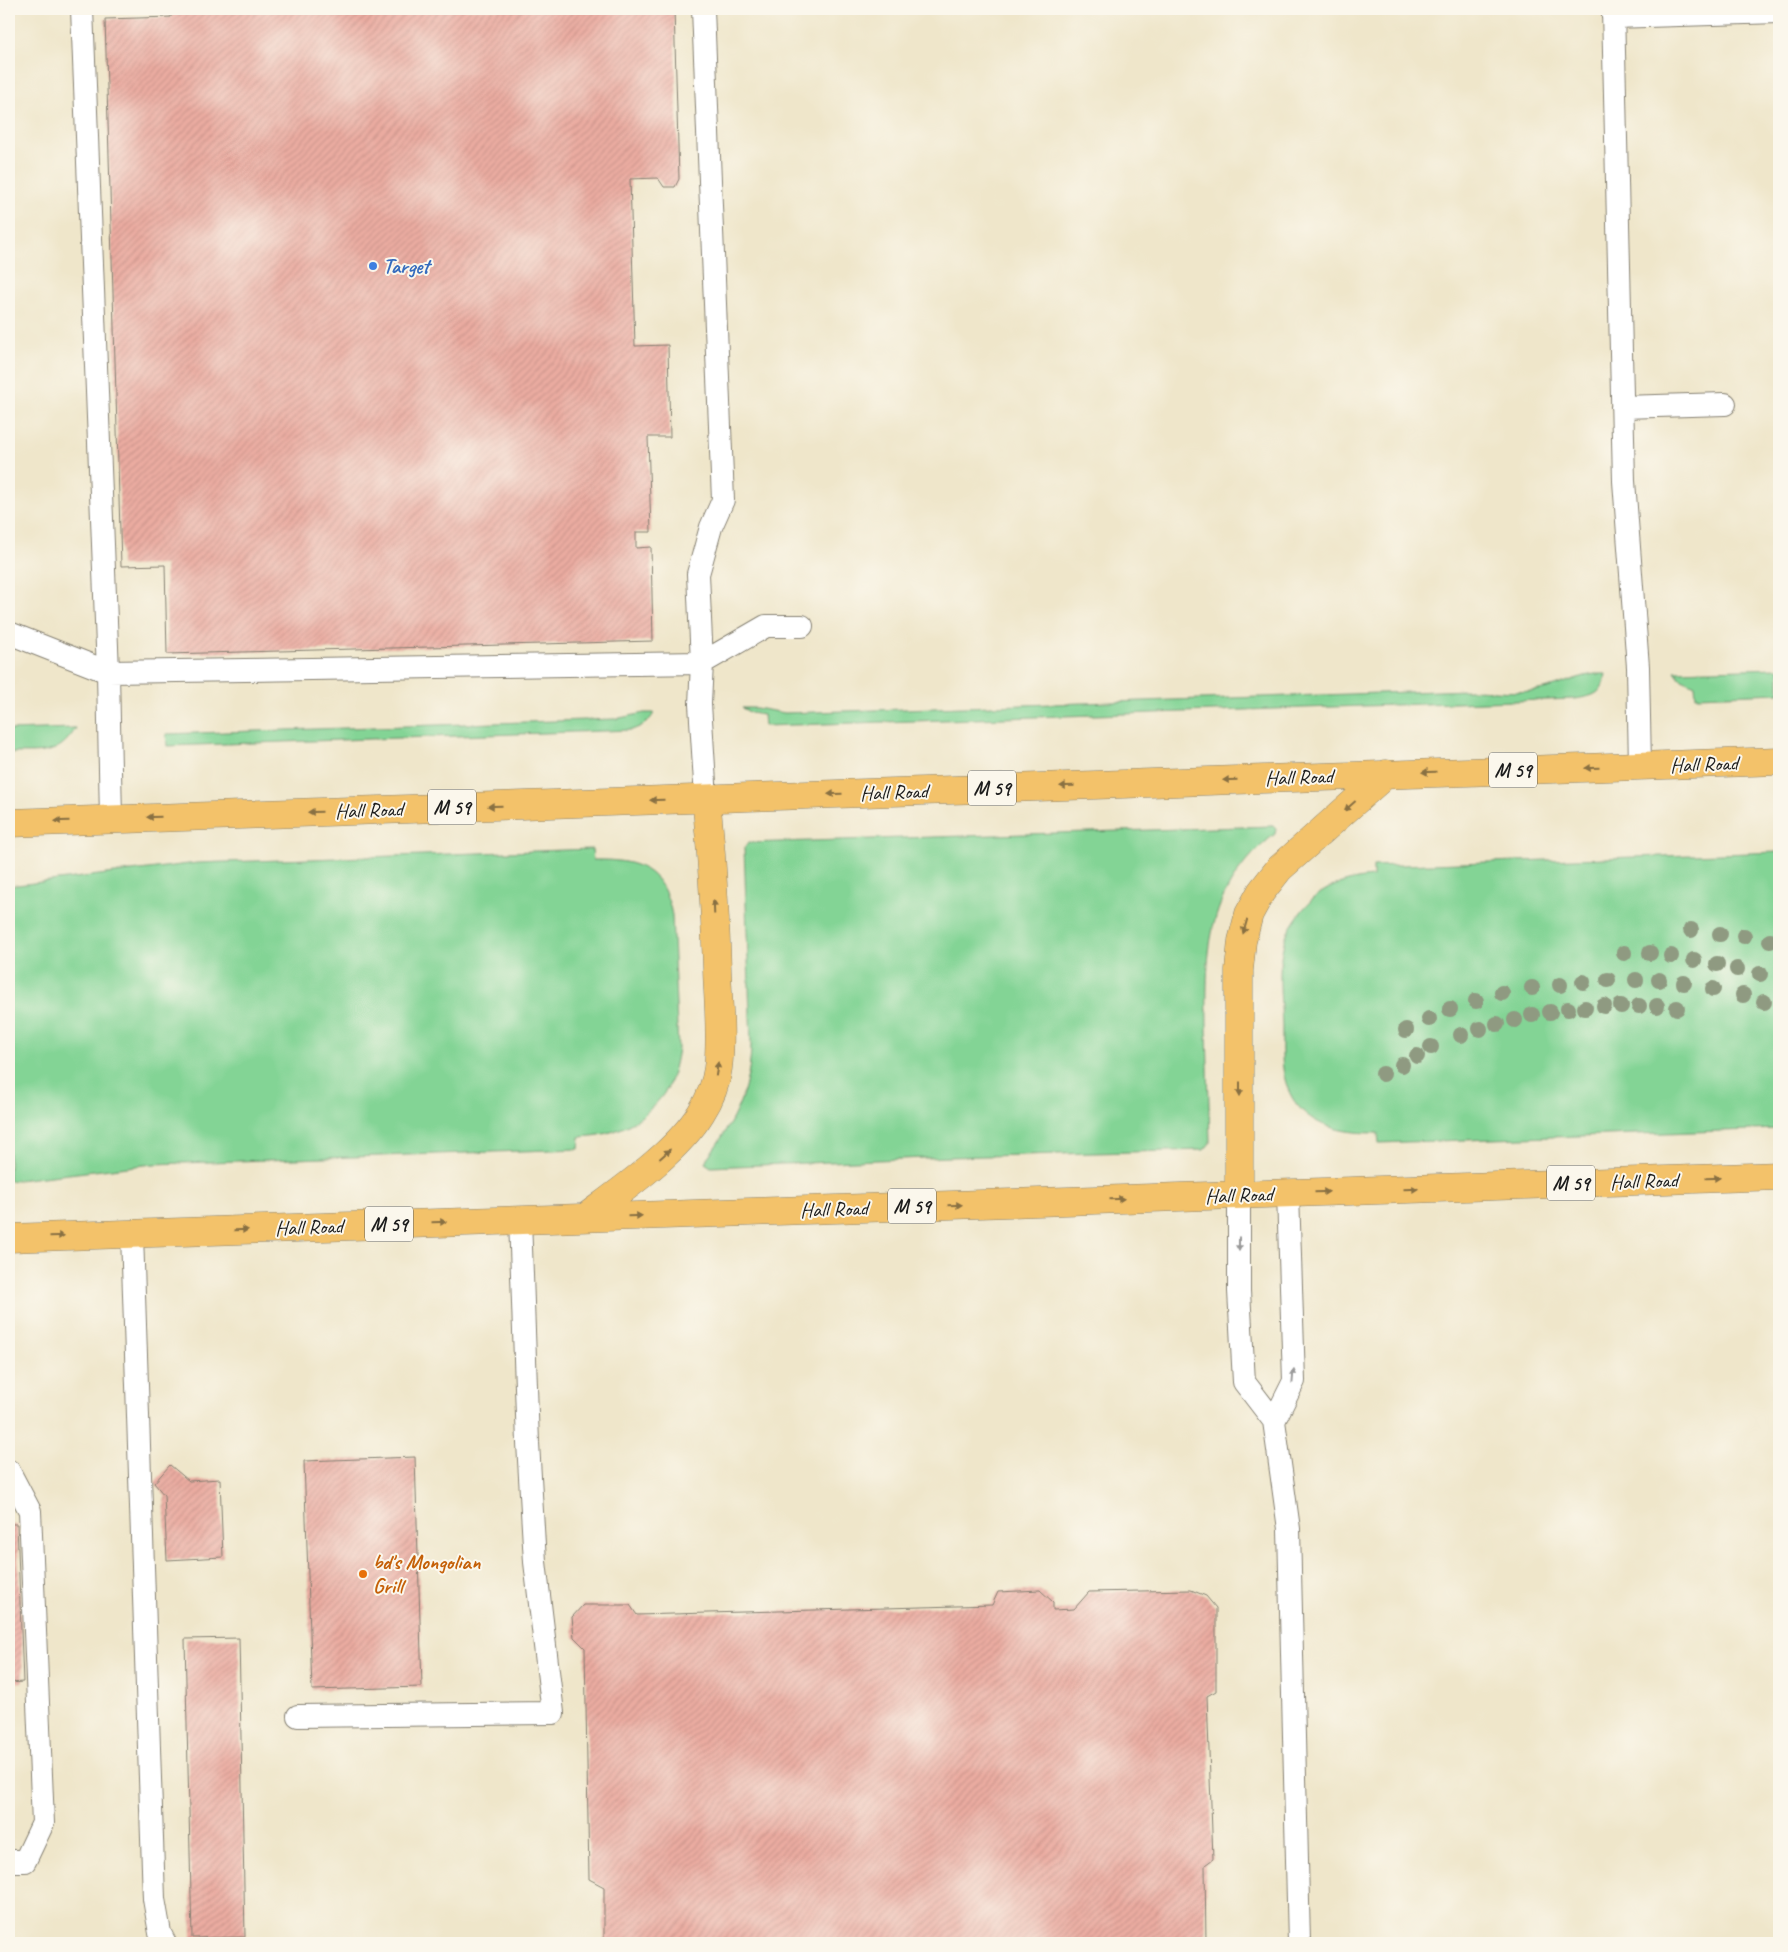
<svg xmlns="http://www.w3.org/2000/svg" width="1788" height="1952" font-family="Caveat,sans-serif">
<defs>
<pattern id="building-hatch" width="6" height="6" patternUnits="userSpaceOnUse" patternTransform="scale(1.25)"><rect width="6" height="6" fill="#ebaca1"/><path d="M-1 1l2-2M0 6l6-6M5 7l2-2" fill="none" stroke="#c9938a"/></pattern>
</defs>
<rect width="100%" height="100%" fill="#fbf7ec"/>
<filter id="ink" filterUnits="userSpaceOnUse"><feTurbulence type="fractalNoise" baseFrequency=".02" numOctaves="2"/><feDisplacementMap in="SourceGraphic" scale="10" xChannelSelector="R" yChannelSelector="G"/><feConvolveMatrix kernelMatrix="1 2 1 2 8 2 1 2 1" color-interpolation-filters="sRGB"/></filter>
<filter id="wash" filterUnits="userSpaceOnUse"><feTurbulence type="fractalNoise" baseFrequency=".0096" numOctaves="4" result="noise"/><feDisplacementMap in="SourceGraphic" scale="20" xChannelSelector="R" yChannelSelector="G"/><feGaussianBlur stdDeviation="1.12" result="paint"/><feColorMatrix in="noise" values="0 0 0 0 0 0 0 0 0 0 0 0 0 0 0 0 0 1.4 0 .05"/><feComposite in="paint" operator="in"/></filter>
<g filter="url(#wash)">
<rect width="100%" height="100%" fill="#efe6ca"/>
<path fill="#83d495" stroke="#507858" d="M1779,668V693L1696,696L1695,685L1680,678L1675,671Z
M1595,674H1606C1602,695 1594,696 1574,699L764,726L763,715L751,713L742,708H756L785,713L1469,690C1489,690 1511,693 1532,691C1554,689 1573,677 1595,674Z
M644,713H654C649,723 642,726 632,730L167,746L166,734L615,719Z
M76,728C58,758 40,752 9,753V730Z
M1273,826L1276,829L1275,834C1206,889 1206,947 1207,1029C1208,1067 1209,1105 1210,1143L1204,1150L949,1157L711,1167L705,1163L707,1158C734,1123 751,1088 751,1043L744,848L748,843Z
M592,849L593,860C637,859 663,868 672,915L678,1049C676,1061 673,1075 668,1087C656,1108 631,1128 607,1133C599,1136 589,1136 580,1137L579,1149L153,1164L9,1181V886L197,863Z
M1779,852V1129L1379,1143L1378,1133C1349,1133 1318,1130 1298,1106C1279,1083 1282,1053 1282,1026C1281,999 1277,968 1284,942C1286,934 1291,926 1296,919C1315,890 1339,880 1373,877V866Z"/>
<g id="blocks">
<path fill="url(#building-hatch)" d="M171,9H674L679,179L675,187H664L658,178L630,179L635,346L668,345L670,437H648L651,532H636V548L651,547L653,641L167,654L165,565L121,566L105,19L171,17Z
M415,1457L422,1687L312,1690L304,1461Z
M170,1465L189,1481L220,1479L223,1557L167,1560L164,1495L154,1483Z
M9,1524H17L23,1682L9,1683Z
M1040,1590L1053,1602V1610L1074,1609L1089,1592L1191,1590L1206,1596L1216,1608V1691L1207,1696L1213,1859L1205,1865L1206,1943H604V1887L589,1879L585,1648L574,1637L572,1617L583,1605H630L637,1615L992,1605L998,1592Z
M239,1638L245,1937L192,1938L185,1639Z"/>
</g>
</g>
<g filter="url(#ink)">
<use href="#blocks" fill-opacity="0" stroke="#868173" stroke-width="1"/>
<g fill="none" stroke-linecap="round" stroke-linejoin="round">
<g stroke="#868173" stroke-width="24">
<path id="lane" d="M82,9L108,672L111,819
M703,9L723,500L711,527L698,574L702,663L700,704L706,799
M1613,9L1624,481L1638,667L1640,766
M1613,17L1779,12
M1622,407L1725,404
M9,633L108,672L702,663L766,626H802
M1239,1195V1291L1244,1382L1274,1421L1289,1529L1299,1943
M132,1234L154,1899L160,1933L165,1943
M1274,1421L1294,1381L1288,1193
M9,1471L30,1511L43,1823L25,1861H9
M298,1716L553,1713L535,1562L528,1443L520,1219"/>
</g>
<g stroke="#868173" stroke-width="29">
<path id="highway" d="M9,823L1779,761
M1239,1195V970L1242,941L1249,914L1261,892L1279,869L1386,774
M586,1217C622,1190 677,1152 701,1113C710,1099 716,1084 718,1068C722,1035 718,1002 717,969C715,912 712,855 706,799
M9,1238L1779,1176"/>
</g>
<use href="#lane" stroke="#fff" stroke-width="22"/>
<use href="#highway" stroke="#f3c26a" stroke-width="28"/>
</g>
<g fill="#8f9a81">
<circle cx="1691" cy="930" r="8"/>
<circle cx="1720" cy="934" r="8"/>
<circle cx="1744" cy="936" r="8"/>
<circle cx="1770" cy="941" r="8"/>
<circle cx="1624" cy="953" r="8"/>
<circle cx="1650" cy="953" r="8"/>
<circle cx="1671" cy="956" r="8"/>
<circle cx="1694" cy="960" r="8"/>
<circle cx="1717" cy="964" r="8"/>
<circle cx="1737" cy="969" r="8"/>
<circle cx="1760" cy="974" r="8"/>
<circle cx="1608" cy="980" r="8"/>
<circle cx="1636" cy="980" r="8"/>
<circle cx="1659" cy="980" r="8"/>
<circle cx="1583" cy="982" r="8"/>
<circle cx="1684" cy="983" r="8"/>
<circle cx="1560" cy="985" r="8"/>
<circle cx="1532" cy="988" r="8"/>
<circle cx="1713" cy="989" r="8"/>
<circle cx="1502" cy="993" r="8"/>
<circle cx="1743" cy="995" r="8"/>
<circle cx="1476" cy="1001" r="8"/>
<circle cx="1764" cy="1002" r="8"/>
<circle cx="1604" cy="1006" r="8"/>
<circle cx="1621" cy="1006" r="8"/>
<circle cx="1639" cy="1006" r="8"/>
<circle cx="1657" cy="1006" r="8"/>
<circle cx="1585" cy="1008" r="8"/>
<circle cx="1677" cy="1008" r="8"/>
<circle cx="1450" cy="1009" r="8"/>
<circle cx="1568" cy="1009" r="8"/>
<circle cx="1550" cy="1012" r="8"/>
<circle cx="1532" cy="1015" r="8"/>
<circle cx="1429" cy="1019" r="8"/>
<circle cx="1515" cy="1020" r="8"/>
<circle cx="1497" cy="1024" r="8"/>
<circle cx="1480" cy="1029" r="8"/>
<circle cx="1406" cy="1030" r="8"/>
<circle cx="1461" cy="1035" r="8"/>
<circle cx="1431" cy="1047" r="8"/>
<circle cx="1417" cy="1056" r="8"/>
<circle cx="1402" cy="1065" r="8"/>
<circle cx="1383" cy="1074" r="8"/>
</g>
<defs><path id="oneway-solid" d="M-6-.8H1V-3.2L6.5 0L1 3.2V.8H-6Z" transform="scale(1.25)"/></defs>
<g fill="#886f43">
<use href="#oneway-solid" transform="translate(1592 768) rotate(178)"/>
<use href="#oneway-solid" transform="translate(1429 772) rotate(178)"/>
<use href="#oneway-solid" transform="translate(1230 780) rotate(178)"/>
<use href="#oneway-solid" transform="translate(1067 786) rotate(178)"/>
<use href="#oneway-solid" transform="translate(835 794) rotate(178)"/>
<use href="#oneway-solid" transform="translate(657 800) rotate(178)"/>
<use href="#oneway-solid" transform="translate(495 806) rotate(178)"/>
<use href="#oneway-solid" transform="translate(1350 806) rotate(138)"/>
<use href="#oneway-solid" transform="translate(315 812) rotate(178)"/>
<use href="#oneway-solid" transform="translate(154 817) rotate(178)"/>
<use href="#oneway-solid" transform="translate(62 821) rotate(178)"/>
<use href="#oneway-solid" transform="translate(714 907) rotate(-92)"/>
<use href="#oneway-solid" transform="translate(1245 927) rotate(106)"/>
<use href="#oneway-solid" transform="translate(717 1069) rotate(-81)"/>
<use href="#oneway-solid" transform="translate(1240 1089) rotate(90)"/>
<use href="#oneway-solid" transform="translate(665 1154) rotate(-42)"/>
<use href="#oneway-solid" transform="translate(1713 1178) rotate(-2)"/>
<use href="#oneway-solid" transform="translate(1411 1189) rotate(-2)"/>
<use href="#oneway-solid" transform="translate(1322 1192) rotate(-2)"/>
<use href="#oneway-solid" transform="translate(1117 1199) rotate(-2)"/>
<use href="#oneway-solid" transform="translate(955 1205) rotate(-2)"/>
<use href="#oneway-solid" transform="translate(635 1216) rotate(-2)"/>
<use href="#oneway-solid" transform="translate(439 1222) rotate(-2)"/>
<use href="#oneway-solid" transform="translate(241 1230) rotate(-2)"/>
<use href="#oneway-solid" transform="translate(57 1236) rotate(-2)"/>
</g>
<g fill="#999">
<use href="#oneway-solid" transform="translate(1239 1244) rotate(90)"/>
<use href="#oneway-solid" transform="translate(1293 1376) rotate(-85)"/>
</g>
</g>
<circle fill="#3f7fe0" stroke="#fbf7ec" stroke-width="2" cx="373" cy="266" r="5"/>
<circle fill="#e8710a" stroke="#fbf7ec" stroke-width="2" cx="363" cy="1574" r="5"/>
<g text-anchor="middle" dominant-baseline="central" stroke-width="4" stroke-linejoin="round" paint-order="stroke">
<g fill="#fbf7ec" stroke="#5f5e5a" stroke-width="1">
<rect x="1489" y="752.5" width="48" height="35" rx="4"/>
<rect x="968" y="770.5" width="48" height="35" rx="4"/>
<rect x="428" y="789.5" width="48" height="35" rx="4"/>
<rect x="1547" y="1165.5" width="48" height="35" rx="4"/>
<rect x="888" y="1188.5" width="48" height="35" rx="4"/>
<rect x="365" y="1206.5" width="48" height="35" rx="4"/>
</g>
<g font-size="20" font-weight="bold" fill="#1c1c1c">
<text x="1513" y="770">M 59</text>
<text x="992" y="788">M 59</text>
<text x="452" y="807">M 59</text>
<text x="1571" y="1183">M 59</text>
<text x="912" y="1206">M 59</text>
<text x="389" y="1224">M 59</text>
</g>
<g font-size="21" font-weight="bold" fill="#366cbe" stroke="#fbf7ec" text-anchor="start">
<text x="383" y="266">Target</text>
</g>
<g font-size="21" fill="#1c1c1c" stroke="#fbf7ec">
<text transform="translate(1704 764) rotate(-2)">Hall Road</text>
<text transform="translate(1299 777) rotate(-2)">Hall Road</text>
<text transform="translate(894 792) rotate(-2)">Hall Road</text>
<text transform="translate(369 810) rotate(-2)">Hall Road</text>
<text transform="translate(1644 1181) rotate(-2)">Hall Road</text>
<text transform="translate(1239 1195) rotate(-2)">Hall Road</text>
<text transform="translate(834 1209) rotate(-2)">Hall Road</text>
<text transform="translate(309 1227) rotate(-2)">Hall Road</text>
</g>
<g font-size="21" font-weight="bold" fill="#c56008" stroke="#fbf7ec" text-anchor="start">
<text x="373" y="1562">bd's Mongolian<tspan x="373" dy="24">Grill</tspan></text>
</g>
</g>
<rect width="1788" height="1952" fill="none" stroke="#fbf7ec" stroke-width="30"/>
</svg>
